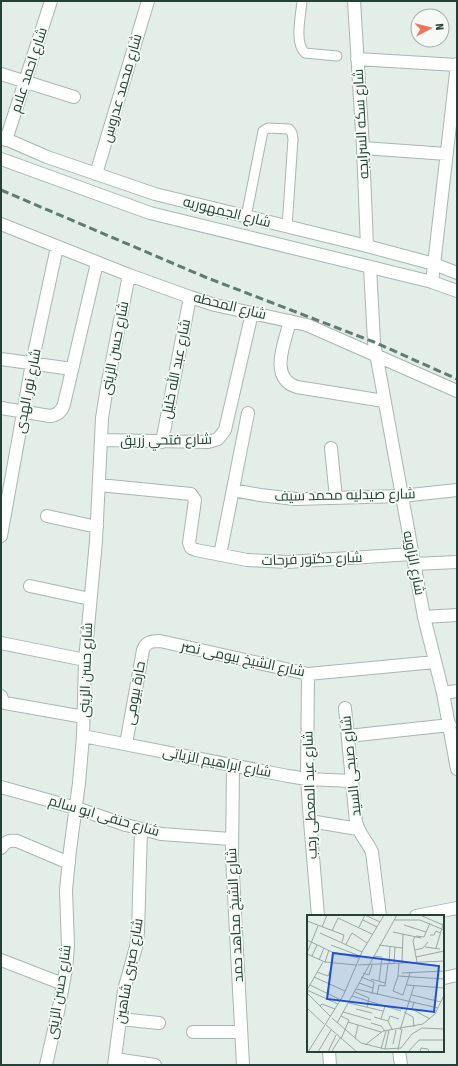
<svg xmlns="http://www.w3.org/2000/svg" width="458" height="1066" font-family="'Fira Sans Condensed',Cairo,sans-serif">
<rect width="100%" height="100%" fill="#e4eee9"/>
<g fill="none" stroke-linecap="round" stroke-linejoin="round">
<g stroke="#a6b7b0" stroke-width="11">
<path id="lane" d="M302,1C301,15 294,43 305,53L337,56
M246,217L263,131L268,128L289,129L292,133L293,139L287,227"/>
</g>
<g stroke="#a6b7b0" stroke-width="14">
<path id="street" d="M354,1L363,148L367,246
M357,59L457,65
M1,74L74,97
M6,140L51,1
M363,148L447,154
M96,174L148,1
M1,224L129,275L190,297L215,305L307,325L457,391
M370,267L374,342L424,617L443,693L457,769
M432,282L457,64
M290,321C285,342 268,378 297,387L384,401
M1,359L72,369
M1,408L50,416C58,415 62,411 64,404L97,263
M101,440L208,442L218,439L225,430L252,313
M162,442L190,297
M331,448L336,498
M99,485L191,494L195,500L189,543L191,548L196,550L247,560L287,562L412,554
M233,490L260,495L295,499L401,496L457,490
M47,516L97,527
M1,536L32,363L57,247
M220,555L248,413
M414,564L457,562
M30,586L90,599
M424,617L457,615
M1,643L85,660
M308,674L307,779L310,821L318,916
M443,693L457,691
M1,696L3,702L5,703L84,717
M345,708L356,822C359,834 367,841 372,852L380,916
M83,736L288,776L307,779L352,781
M348,736L450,725
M126,744L143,650C146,642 151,641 160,641L308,674L435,662
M233,765L232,857L243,1065
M1,787L76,808L126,825L161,834L231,839
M310,821L358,829
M1,848C6,841 9,840 17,841L69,863
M416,916L457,908
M1,960L63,984
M444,978L457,975
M120,1019L159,1023
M193,1032H241
M329,1051L330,1065
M399,1051L401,1065
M115,1059L155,1065
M46,1065L58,1012L66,969L68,946L66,890L70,850L79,783L83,736L85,660L96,541L102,418L107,387L129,275
M114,1065L124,990L136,947L138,932L141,829"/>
</g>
<g stroke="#a2bab0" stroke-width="14">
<path id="secondary" d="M1,137L47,157L155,194L367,246L434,264L457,273
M1,159L150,213L432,282L457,291"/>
</g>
<use href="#lane" stroke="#fff" stroke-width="9"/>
<use href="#street" stroke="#fff" stroke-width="12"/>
<use href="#secondary" stroke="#fff" stroke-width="12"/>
<path stroke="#5e7c71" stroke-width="3" stroke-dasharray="8 4" stroke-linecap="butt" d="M1,190L205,277L374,342L457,379"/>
</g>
<g text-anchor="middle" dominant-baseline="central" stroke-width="3.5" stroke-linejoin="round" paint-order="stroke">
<g font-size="14" fill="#234136" stroke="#f5faf7">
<text transform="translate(29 70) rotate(-72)">شارع احمد علام</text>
<text transform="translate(122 88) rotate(-74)">شارع محمد عدروس</text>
<text transform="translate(361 124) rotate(-93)">شارع سكه السرايجه</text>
<text transform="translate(227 212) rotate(14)">شارع الجمهوريه</text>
<text transform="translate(230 306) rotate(14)">شارع المحطه</text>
<text transform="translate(115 348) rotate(-79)">شارع حسن الزينى</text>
<text transform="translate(176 369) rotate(-79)">شارع عبد الله خليل</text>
<text transform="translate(28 391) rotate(-79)">شارع نور الهدى</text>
<text transform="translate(166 440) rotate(-1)">شارع فتحي زريق</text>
<text transform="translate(345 495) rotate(-1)">شارع صيدليه محمد سيف</text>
<text transform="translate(312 559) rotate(-2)">شارع دكتور فرحات</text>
<text transform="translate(414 563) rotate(79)">شارع الزاويه</text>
<text transform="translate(243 659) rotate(12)">شارع الشيخ بيومى نصر</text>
<text transform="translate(86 670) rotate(-88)">شارع حسن الزينى</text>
<text transform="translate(135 693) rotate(-80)">حارة بيومى</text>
<text transform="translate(217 762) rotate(11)">شارع ابراهيم الزياتى</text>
<text transform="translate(351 766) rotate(-96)">شارع صبحى السيد</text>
<text transform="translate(310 795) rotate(-92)">شارع عبد المعطى رجب</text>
<text transform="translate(104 816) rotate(16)">شارع حنفى ابو سالم</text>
<text transform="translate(235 915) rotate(-93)">شارع الشيخ مجاهد حمد</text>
<text transform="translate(129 971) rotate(-80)">شارع صبرى شاهين</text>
<text transform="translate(59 992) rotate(-81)">شارع حسن الزينى</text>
</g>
</g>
<g transform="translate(307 915)">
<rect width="137" height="137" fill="#e4eee9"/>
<path fill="none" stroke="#97a9a1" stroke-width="1" d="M58,0L73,7M113,0L136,10M56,5L70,12M88,5H113L137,15M0,6L37,20L35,27M97,10L119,17M15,12L20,0M52,12L58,0M25,16L31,3L65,19M86,17L114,23M13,18L55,37M123,20H127L129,16L133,18M108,21L106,26L110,47M109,21L117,22L123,8M0,25L25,37L52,43M39,29L45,18L60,28M24,30L53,41M72,30L95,33M118,32L133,34M129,33L137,6M108,35L116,33L121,27M0,38L11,11M0,39L18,47L49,50M5,41L10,30M66,41L75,42L72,66M109,42L137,36M12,45L17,33M18,47L22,35M92,48L91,61L86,76L96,80M95,48L96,19M82,49L83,32M87,49L88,32M51,50L137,46M10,57L21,61L23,56M56,58L62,60L65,50M95,58L137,56M91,61L137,64M7,62L38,76M54,62L67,67L65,79M64,64L78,68M52,68L66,73M3,70L34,85M100,70L137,73M49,74L131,93M0,75L31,89M0,75L16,47M48,77L62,83L60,92M0,78L23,101M70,80L72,70L78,71L81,49M96,80L103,58M105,80L134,87M45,81L94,96M107,87L105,94L123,104M42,88L76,96M13,91L15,89L28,94M0,93L17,109M49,94L65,98M36,97L64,105M97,97L106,102L107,112M67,102L81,106L85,114M25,103L54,128L78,134L94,133L105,119L115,113L137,114M74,104L78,91M81,106L83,101L92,104M41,107L74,117M30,108L90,0M64,108L74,111L78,116M116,109L128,99L137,80M19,110L50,137M93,115L107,71M34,124L42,105L34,101M48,124L51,110M86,129L89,115M58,130L76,116L116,109M74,134L79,116M78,134L82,115M91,135L95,114M25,136L33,123M1,137L36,81L55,37L77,0M11,137L24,115M21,137L29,120M101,137L112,125H137M113,137L114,133L121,134L122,137"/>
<path fill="#1d4ed8" fill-opacity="0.15" stroke="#1d4ed8" stroke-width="2" d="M26,38L132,51L127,97L20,84Z"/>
<rect width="137" height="137" fill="none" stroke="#234136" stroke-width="2"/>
</g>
<rect width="458" height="1066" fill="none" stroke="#234136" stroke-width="4"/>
<g transform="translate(430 28) rotate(83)"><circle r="19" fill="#f5faf7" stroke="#a1b0aa"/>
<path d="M0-3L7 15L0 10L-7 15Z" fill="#f6725b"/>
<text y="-6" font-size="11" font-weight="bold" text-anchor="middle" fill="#234136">N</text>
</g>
</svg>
